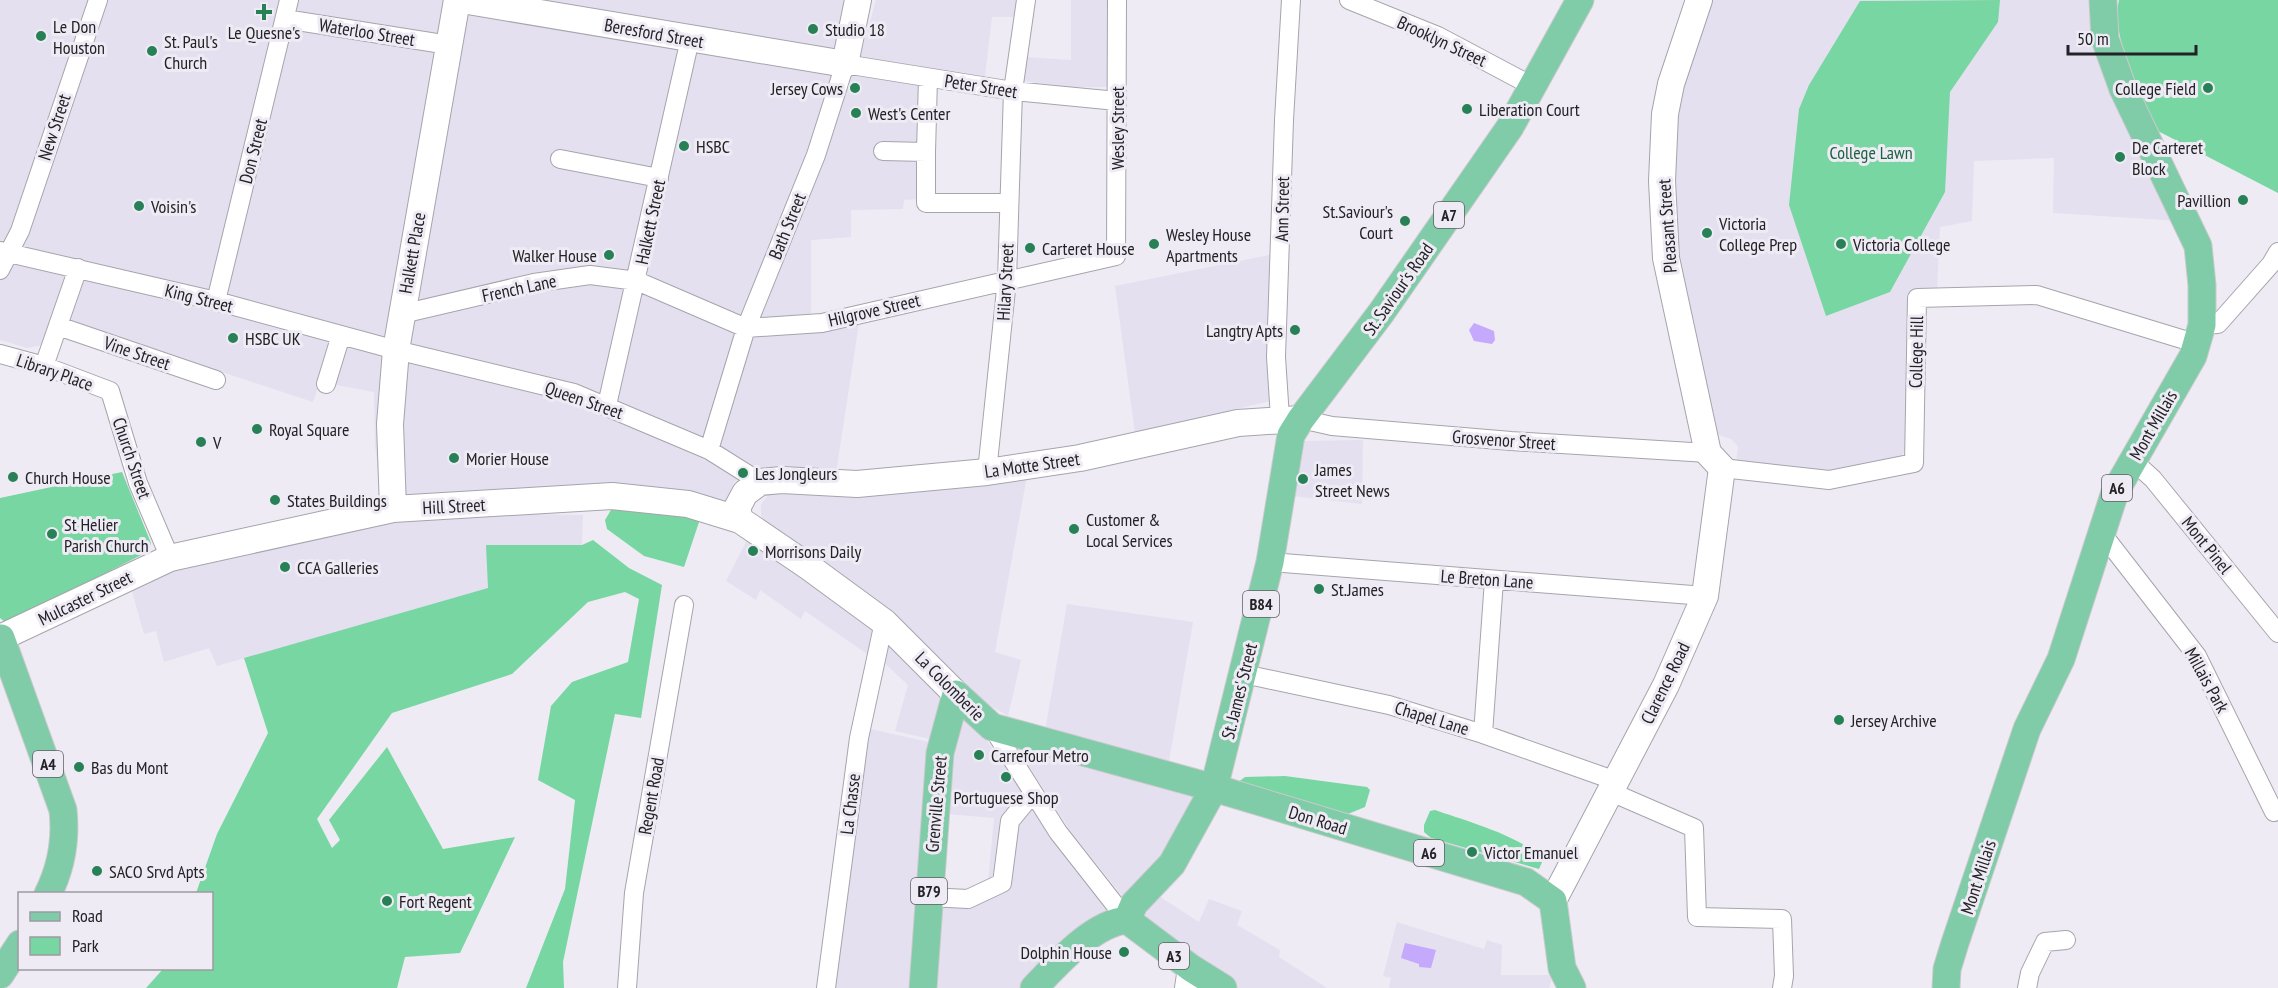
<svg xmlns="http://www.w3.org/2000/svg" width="2278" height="988" font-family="'PT Sans Narrow',sans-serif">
<rect width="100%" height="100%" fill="#eeebf4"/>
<path fill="#e4e0f0" d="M0,0H852L841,55L932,72L920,199L904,200L903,209L851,210V237L811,240V329L859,323L836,473L762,471L734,482L724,506L502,492L407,494L382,505L375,445L374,392L320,382L313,402L67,321L43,345L27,348L0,340Z
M876,0H1018L1015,17H992L985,76L860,57Z
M1071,0H1109V87H1071L1024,81L1025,57L1071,60Z
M1708,0H2092L2181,221L2053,213L2054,158L1974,161L1972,221L1940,227L1937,290H1911L1909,440L1901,458L1829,478L1736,465L1738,446L1731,439L1716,434L1677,275L1680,249L1671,217L1675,95Z
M1274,254V400L1135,433L1115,286Z
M1363,440L1362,504L1292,496L1299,445L1304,441Z
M1027,476L995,652L1021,660L1008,716L970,694L913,633L761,519V504L770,493L826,496L924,489Z
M482,513L583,515L582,545H487L489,588L217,666L209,648L164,662L156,631L144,634L131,588L160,574L399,515Z
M748,538L875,624L870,656L805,611L801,619L760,590L756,600L726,581Z
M1067,604L1193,622L1169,761L1045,731Z
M895,637L947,691L934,740L895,731L908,685L880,659Z
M968,718L1007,766L1048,834L1106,903V911L1025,988H934L939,888L968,890L988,882L994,818L947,814L951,755L960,720Z
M866,728L933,743L914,988H835Z
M1031,744L1200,793L1169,852L1127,902L1071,832L1024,759Z
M1151,885L1162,898L1199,922L1209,899L1242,911L1237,925L1280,950L1279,957L1327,988H1188V975L1127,920Z
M1397,922L1484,949L1487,940L1502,945L1501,975H1553L1549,988H1389L1391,978L1383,976Z"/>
<path fill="#78d6a2" d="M2000,0L1998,22L1950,92L1945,192L1890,292L1826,316L1789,205L1799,109L1809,85L1860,1Z
M2119,0H2278V193L2156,130C2142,95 2110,38 2119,0Z
M122,472L151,543L149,551L12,621L5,622L0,618V498Z
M621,504L701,516L684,567L644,556L607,529L605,520L611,510Z
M593,540L629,568L662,585L641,718L615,714L563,962L564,988H526L565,889L575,800L538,780L551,706L572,682L628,662L639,599L625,592L588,602L512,674L392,713L317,819L332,848L340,840L329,820L387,747L443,849L515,837L460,953L405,957L397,988H146L163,969L212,968V894L196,893L217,834L268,733L244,658L488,588L486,545H582Z
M1285,776L1367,787L1370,790L1365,807L1348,814L1237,783L1245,777Z
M1435,810C1463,820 1525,837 1543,860L1539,869L1431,838L1424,832V825L1430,811Z"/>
<path fill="#c4a9fc" d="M1474,323L1494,331L1495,340L1492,344L1474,341L1469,330Z
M1405,943L1436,950L1431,968L1419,967V964L1401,958Z"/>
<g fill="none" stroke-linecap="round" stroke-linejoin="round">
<g stroke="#a6a4ac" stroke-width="20">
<path id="street" d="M1349,0L1438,36L1534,87
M285,19L449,45
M883,151L926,152L928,78
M926,152V203H1008
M560,159L659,178
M0,251L216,301L396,350L574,393L709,450L760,482
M0,270L20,231L98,0
M216,301L289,0
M402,314L534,283L590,275L637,281L746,328L822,323L1116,256L1117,0
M2202,325L2218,324L2271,264L2278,252
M58,326L216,380
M0,354L44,366L110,391L138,483L170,558
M44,366L78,268
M326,384L341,335
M607,405L690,39
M1280,418L1276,357L1284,120L1291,0
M1301,419L1332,426L1511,441L1708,453
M709,450L746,328L816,155L845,64L1013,91L1117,101
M2132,460L2153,479L2278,633
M1722,468L1829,480L1914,463L1917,298L2037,295L2198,344
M987,472L1007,280L1013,91L1026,0
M2100,531L2197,656L2274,812
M1270,562L1705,596
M1244,674L1389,705L1483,734L1616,781
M992,727L1058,832L1127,920
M1483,734L1494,580
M1611,792L1694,828L1697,917L1782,919L1784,976L1782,988
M928,897L968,899L1002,883L1010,821L1033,793
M627,988L634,893L684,605
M826,988L859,738L884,622
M2027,988L2030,973L2045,942L2066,940"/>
</g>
<g stroke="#a6a4ac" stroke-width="28">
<path id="secondary" d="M462,0L845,64L858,0
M393,509L390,424L396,350L457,0
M740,520L737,508L745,493L760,482L782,480L857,484L987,472L1080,458L1238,423L1301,419
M0,638L170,558L393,509L612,496L688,504L740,520L809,567L884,622L956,694
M1553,901L1666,685L1705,596L1722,468L1708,453L1666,258L1662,181L1665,114L1671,84L1699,0
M1188,988L1191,968"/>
</g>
<g stroke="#cacacb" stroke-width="29">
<path id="primary" d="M1,638L63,810C66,838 61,868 48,894
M1127,920L1134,904L1172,864L1214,788L1270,562L1291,435L1301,419L1381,313L1510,127L1580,0
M1127,920L1191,968L1223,988
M0,975L20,944
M923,988L940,753L956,694L992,727L1214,788L1526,882L1553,901L1562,968L1572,988
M1034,988C1057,964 1093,923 1127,920
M1946,988L1947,969L1955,943L2027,729L2061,659L2115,492L2193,356L2202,325V285L2198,246L2123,89L2105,39L2103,0"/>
</g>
<use href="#street" stroke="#fff" stroke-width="18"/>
<use href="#secondary" stroke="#fff" stroke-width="26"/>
<use href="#primary" stroke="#80cba8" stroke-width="27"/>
</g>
<g fill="#288156" stroke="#eeebf4" stroke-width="2">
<path d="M261 3h6v6h6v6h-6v6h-6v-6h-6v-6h6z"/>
<circle cx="813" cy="29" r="6"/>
<circle cx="41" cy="36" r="6"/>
<circle cx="152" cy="51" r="6"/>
<circle cx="855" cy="88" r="6"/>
<circle cx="2208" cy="88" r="6"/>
<circle cx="1467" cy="109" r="6"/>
<circle cx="856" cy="113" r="6"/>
<circle cx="684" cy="146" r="6"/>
<circle cx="2120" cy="157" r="6"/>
<circle cx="2243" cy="200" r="6"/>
<circle cx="139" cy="206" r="6"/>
<circle cx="1405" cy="221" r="6"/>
<circle cx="1707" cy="233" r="6"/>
<circle cx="1154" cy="244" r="6"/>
<circle cx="1841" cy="244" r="6"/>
<circle cx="1030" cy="248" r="6"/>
<circle cx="609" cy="255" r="6"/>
<circle cx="1295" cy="330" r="6"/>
<circle cx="233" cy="338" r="6"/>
<circle cx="257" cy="429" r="6"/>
<circle cx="201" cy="442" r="6"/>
<circle cx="454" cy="458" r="6"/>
<circle cx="743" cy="473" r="6"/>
<circle cx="13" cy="477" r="6"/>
<circle cx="1303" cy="479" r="6"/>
<circle cx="275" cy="500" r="6"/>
<circle cx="1074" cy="529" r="6"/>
<circle cx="52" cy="534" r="6"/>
<circle cx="753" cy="551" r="6"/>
<circle cx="285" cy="567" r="6"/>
<circle cx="1319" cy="589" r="6"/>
<circle cx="1839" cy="720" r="6"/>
<circle cx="979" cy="755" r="6"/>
<circle cx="79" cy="767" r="6"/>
<circle cx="1006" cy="777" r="6"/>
<circle cx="1472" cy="852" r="6"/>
<circle cx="97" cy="871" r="6"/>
<circle cx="387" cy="901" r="6"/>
<circle cx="1124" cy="952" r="6"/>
</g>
<g text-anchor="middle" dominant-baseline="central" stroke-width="6" stroke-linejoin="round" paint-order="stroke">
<g fill="#eeebf4" stroke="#605e64" stroke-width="1.5">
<rect x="1434" y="202" width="30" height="26" rx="4.5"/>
<rect x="2102" y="475" width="30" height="26" rx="4.5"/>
<rect x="1243" y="591" width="36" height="26" rx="4.5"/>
<rect x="33" y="751" width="30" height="26" rx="4.5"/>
<rect x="1414" y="840" width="30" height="26" rx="4.5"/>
<rect x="911" y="878" width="36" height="26" rx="4.5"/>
<rect x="1159" y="943" width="30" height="26" rx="4.5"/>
</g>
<g font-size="16" font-weight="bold" fill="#232226">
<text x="1449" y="215">A7</text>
<text x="2117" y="488">A6</text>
<text x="1261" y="604">B84</text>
<text x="48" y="764">A4</text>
<text x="1429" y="853">A6</text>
<text x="929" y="891">B79</text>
<text x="1174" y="956">A3</text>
</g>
<g font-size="18" fill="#232226" stroke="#eeebf4" text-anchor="start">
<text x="53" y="26">Le Don<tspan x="53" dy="21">Houston</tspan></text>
<text x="825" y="29">Studio 18</text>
<text x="264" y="32" text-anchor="middle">Le Quesne's</text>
<text x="164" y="41">St. Paul's<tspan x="164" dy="21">Church</tspan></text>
<text x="843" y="88" text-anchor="end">Jersey Cows</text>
<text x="2196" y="88" text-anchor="end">College Field</text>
<text x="1479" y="109">Liberation Court</text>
<text x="868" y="113">West's Center</text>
<text x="696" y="146">HSBC</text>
<text x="2132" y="147">De Carteret<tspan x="2132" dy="21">Block</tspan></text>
<text x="2231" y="200" text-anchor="end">Pavillion</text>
<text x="151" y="206">Voisin's</text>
<text x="1393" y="211" text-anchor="end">St.Saviour's<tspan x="1393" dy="21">Court</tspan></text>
<text x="1719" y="223">Victoria<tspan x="1719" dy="21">College Prep</tspan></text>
<text x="1166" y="234">Wesley House<tspan x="1166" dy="21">Apartments</tspan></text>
<text x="1853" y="244">Victoria College</text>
<text x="1042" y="248">Carteret House</text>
<text x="597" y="255" text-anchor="end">Walker House</text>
<text x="1283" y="330" text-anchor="end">Langtry Apts</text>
<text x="245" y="338">HSBC UK</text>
<text x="269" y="429">Royal Square</text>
<text x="213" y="442">V</text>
<text x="466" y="458">Morier House</text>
<text x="1315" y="469">James<tspan x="1315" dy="21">Street News</tspan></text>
<text x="755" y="473">Les Jongleurs</text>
<text x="25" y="477">Church House</text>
<text x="287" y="500">States Buildings</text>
<text x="1086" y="519">Customer &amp;<tspan x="1086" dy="21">Local Services</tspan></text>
<text x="64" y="524">St Helier<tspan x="64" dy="21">Parish Church</tspan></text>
<text x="765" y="551">Morrisons Daily</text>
<text x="297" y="567">CCA Galleries</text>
<text x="1331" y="589">St.James</text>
<text x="1851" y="720">Jersey Archive</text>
<text x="991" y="755">Carrefour Metro</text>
<text x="91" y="767">Bas du Mont</text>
<text x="1006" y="797" text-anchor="middle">Portuguese Shop</text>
<text x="1484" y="852">Victor Emanuel</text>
<text x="109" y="871">SACO Srvd Apts</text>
<text x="399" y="901">Fort Regent</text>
<text x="1112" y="952" text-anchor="end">Dolphin House</text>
</g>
<g font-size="18" fill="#232226" stroke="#eeebf4">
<text transform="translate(367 32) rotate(9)">Waterloo Street</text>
<text transform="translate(654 33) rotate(10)">Beresford Street</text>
<text transform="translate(1442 41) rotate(25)">Brooklyn Street</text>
<text transform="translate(981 86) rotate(9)">Peter Street</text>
<text transform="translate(54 127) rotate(-72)">New Street</text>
<text transform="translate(1117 128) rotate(-90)">Wesley Street</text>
<text transform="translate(253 151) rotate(-76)">Don Street</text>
<text transform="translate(1282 209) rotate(-89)">Ann Street</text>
<text transform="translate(650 222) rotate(-78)">Halkett Street</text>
<text transform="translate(787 226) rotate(-68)">Bath Street</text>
<text transform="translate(1667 226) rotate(-94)">Pleasant Street</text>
<text transform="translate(412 253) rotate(-80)">Halkett Place</text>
<text transform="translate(1005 282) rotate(-87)">Hilary Street</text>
<text transform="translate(519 288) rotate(-12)">French Lane</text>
<text transform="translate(1398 289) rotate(-55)">St. Saviour's Road</text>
<text transform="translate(199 298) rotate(14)">King Street</text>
<text transform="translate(874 310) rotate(-13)">Hilgrove Street</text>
<text transform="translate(1916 352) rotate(-89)">College Hill</text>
<text transform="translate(137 353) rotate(19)">Vine Street</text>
<text transform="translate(55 372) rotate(19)">Library Place</text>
<text transform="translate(584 400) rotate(19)">Queen Street</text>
<text transform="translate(2153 425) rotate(-60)">Mont Millais</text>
<text transform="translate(1504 440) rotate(4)">Grosvenor Street</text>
<text transform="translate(132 458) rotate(71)">Church Street</text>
<text transform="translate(1032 465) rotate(-8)">La Motte Street</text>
<text transform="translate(454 506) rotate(-3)">Hill Street</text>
<text transform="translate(2207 545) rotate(51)">Mont Pinel</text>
<text transform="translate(1487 579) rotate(4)">Le Breton Lane</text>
<text transform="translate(85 598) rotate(-26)">Mulcaster Street</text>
<text transform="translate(2207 680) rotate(61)">Millais Park</text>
<text transform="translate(1665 683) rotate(-64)">Clarence Road</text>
<text transform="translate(950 686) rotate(45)">La Colomberie</text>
<text transform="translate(1239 691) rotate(-76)">St. James' Street</text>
<text transform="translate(1432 718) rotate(17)">Chapel Lane</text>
<text transform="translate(651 796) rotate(-80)">Regent Road</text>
<text transform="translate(850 804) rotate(-83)">La Chasse</text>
<text transform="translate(936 804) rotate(-85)">Grenville Street</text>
<text transform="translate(1318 820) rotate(17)">Don Road</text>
<text transform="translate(1978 877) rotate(-72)">Mont Millais</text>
</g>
<g font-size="18" fill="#1c6240" stroke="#eeebf4">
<text x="1871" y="152">College Lawn</text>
</g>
</g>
<rect x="18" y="892" width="195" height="78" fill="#eeebf4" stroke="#9d9ba2" stroke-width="1.5"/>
<rect x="30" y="912" width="30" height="9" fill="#80cba8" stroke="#9d9ba2" stroke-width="1.5"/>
<text x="72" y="922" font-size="18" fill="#232226">Road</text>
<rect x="30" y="937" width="30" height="18" fill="#78d6a2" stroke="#9d9ba2" stroke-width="1.5"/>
<text x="72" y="952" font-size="18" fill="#232226">Park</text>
<path d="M2068 45v9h128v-9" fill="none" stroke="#232226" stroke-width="3"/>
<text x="2077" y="45" font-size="18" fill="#232226" stroke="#eeebf4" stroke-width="4.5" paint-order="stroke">50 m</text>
</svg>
